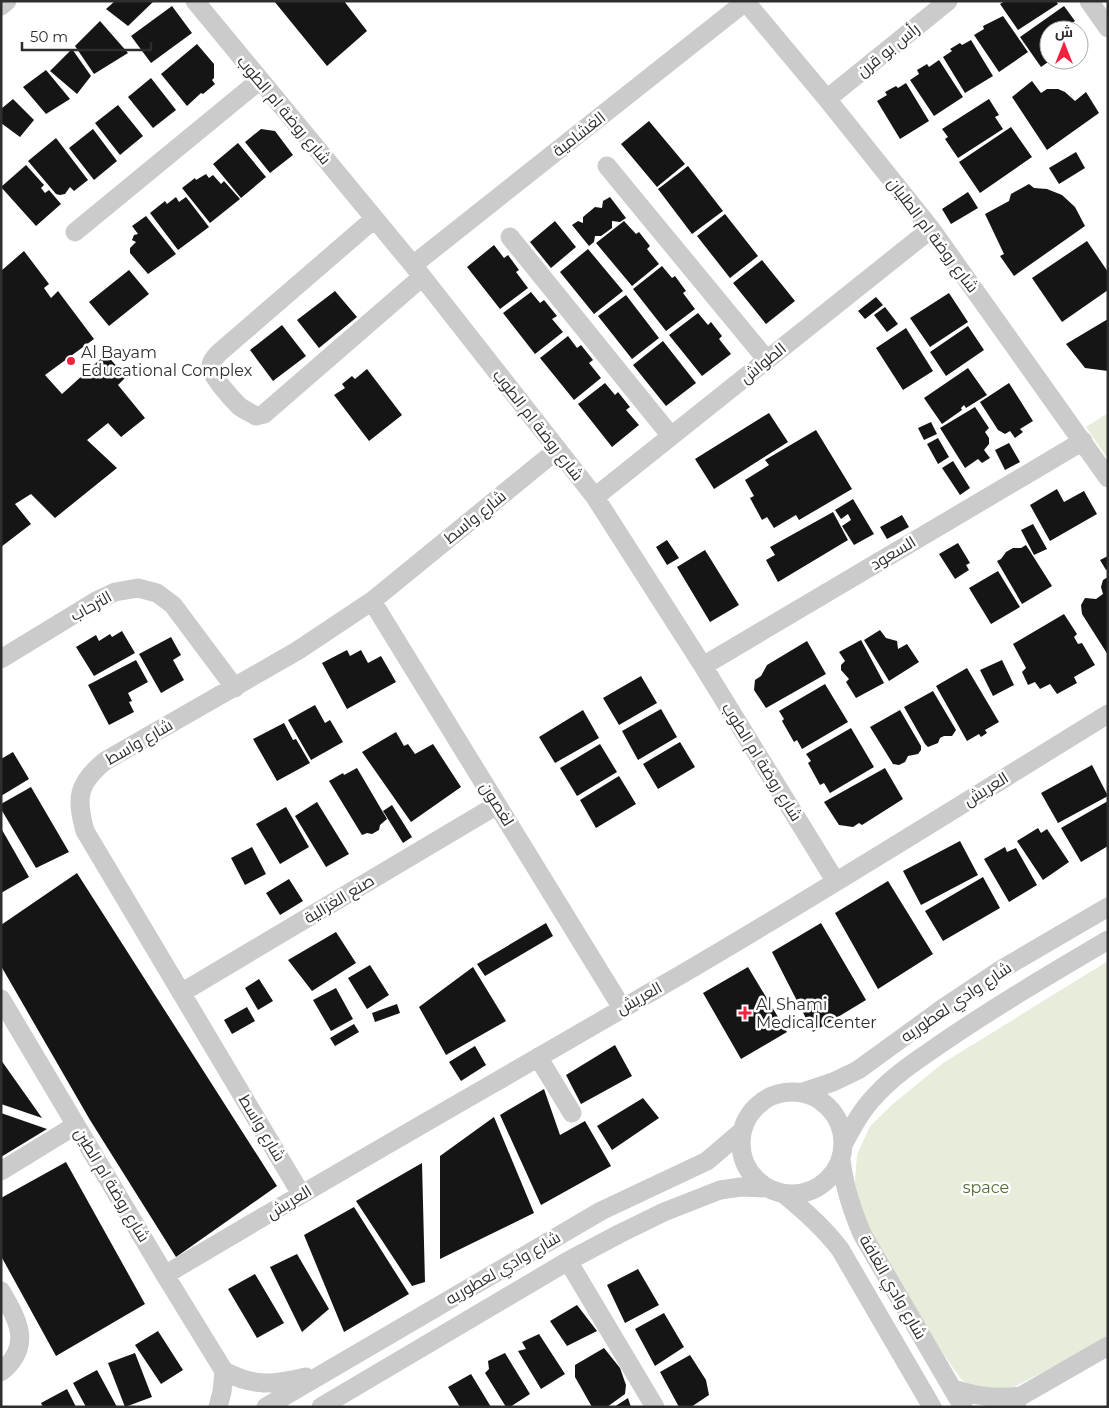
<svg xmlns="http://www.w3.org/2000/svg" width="1109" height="1408" font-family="Montserrat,Cairo,sans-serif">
<rect width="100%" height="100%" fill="#fff"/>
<path fill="#e6edda" d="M1108,413V459L1086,427Z
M1108,961V1339L1014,1387L998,1391L970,1386L961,1379L927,1331L867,1229L857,1205L855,1182L857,1155L870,1126L894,1103L943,1063Z"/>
<path fill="#151515" d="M115,1H154L128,26L106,9Z
M274,1H344L367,31L327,66Z
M1005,1H1056L1058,4L1018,30L1000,4Z
M172,6L192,33L151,63L131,36Z
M1064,6L1075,21L1062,30H1049V60H1051L1041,67L1020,37Z
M1003,16L1028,52L999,72L974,35L984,29L983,26Z
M100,21L128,53L94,74L75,46Z
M971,40L993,76L965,93L943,57L952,51L950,49L960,43L962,45Z
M197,44L214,64V78L212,80L215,84L203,94L201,93L187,106L161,74Z
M72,49L91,76L77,94L50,71Z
M939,60L963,97L934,116L910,80L919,74L917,70L927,64L929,67Z
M46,70L70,99L46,114L23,87Z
M151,78L176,110L153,128L128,97Z
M1032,81L1041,93L1047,89H1058L1065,92L1075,101L1086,92L1099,113L1047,150L1012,97Z
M906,83L929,121L900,139L877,101L887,95L885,92L896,86L898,88Z
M13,99L34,120L20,137L1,123V109Z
M989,99L999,115L995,117L1003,129L958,158L945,139L948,137L942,129Z
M118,105L143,136L120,155L95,123Z
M649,121L685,164L657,187L621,144Z
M1011,127L1032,157L980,193L959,162Z
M93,129L117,161L94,180L69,148Z
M261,129L275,131L293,155L270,173L245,142Z
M56,138L88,180L74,191L70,187L65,194L60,195L56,194L28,161Z
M238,143L266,177L241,198L213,164Z
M1076,152L1085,168L1059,184L1049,168Z
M26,165L44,185L41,188L45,193L49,190L61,204L36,226L1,187Z
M688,166L723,211L692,234L658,189Z
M206,174L209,178L213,175L221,184L224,181L240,199L210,223L182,188L195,178L196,180Z
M1029,184L1034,188L1047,189L1062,195L1075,207L1085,226L1014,276L1000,256L1004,254L985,214L1009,201L1011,194Z
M968,192L978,208L951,224L942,209Z
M176,197L179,202L186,197L209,227L178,250L150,213L165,201L167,204Z
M610,197L626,218L620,222L612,221V228L601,236H595L594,242L589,246L572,225L578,221L583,223V217L595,207L602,208L603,201Z
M725,214L758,256L730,278L697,236Z
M146,216L176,254L148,274L130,253V248L136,242L132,240L134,235L138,234L132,226Z
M555,221L576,247L551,268L530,242Z
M624,221L636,234L639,232L650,246L647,249L659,264L632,286L596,243Z
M1087,241L1108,272V290L1062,322L1032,278Z
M494,245L504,258L508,255L519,270L516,272L528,288L500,309L467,267Z
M588,249L623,291L594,314L560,272Z
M24,251L49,284L44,288L51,298L58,291L94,339L45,375L62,394L106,354L126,377L118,385L145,418L121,437L108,423L87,440L117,468L55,518L31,494L15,504L31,524L1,547V271Z
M762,260L795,301L766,324L733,283Z
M662,266L672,278L675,276L686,291L683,293L695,309L666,331L633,289Z
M129,270L149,294L109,326L89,302Z
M335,291L357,317L319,348L297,320Z
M531,292L540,303L544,300L557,316L552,319L563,332L535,354L503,313Z
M949,293L968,322L930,347L910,318Z
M626,295L659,338L632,359L598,316Z
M876,297L883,305L865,319L858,311Z
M885,307L898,324L887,332L874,315Z
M698,313L708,325L711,322L722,336L719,339L731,354L702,376L669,335Z
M1108,319V371L1085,368L1066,344Z
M282,325L306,356L273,381L250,350Z
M968,326L984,350L946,376L930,352Z
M906,328L933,371L903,390L876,348Z
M568,336L577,348L581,345L593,360L589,363L601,378L574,400L540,358Z
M663,341L696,383L666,406L633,365Z
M968,368L987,395L966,408L964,405L961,408L962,410L942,424L924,398Z
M367,369L402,415L369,441L334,395L345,388L342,384L352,376L355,379Z
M605,383L615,395L618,392L630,407L626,410L639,425L612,447L578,404Z
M1009,383L1033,421L1020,429L1023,432L1015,438L1010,431L1005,434L998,430L980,402Z
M975,407L989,428L985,432L989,438V444L984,450L990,458L982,463L978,459L965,468L940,428Z
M769,413L788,442L714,489L695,459Z
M931,422L937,434L924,440L918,428Z
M816,430L852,489L799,520L796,515L774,528L767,517L762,520L750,498L754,496L745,480L769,465L765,460Z
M938,438L949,457L938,464L927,444Z
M1009,443L1020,462L1005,470L995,450Z
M953,461L970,488L960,495L942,468Z
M1057,489L1064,502L1084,491L1097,514L1050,541L1030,505Z
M853,499L874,534L854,545L842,526L851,520L848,514L841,519L835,510Z
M833,512L848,540L778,582L766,560L775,555L770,547Z
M902,515L909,527L887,539L880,527Z
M1033,524L1047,549L1034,555L1021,530Z
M667,540L679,558L667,565L656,547Z
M958,543L970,563L966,565L969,570L955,579L939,554Z
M1026,545L1052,586L1022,604L997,561L1001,559L1006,552L1013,548H1021Z
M705,550L739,605L710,622L677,567Z
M1108,556V569L1106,570L1100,560Z
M998,571L1020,607L991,624L969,588Z
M1108,577V655L1082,614L1081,605L1085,598L1096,599L1103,594L1101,587L1103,580Z
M1064,614L1077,634L1074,637L1078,644L1082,643L1095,665L1074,677L1077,683L1057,694L1050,684L1040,689L1035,682L1028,685L1022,672L1026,668L1013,644Z
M880,630L886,638L897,641L898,649L907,644L919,662L889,681L864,640Z
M122,631L135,653L94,676L76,647L96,635L99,641L110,634L112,637Z
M171,637L181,655L173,660L184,680L161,693L139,654Z
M861,640L884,683L856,698L846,682L849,679L841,670V665L845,661L839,652Z
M807,641L826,674L766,708L754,690L755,680L761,676L767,665Z
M347,650L350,656L361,650L368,663L381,656L396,682L347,709L322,663Z
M136,660L148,682L128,693L132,701L129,702L134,712L109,725L88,685Z
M1002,660L1014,685L993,696L980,670Z
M967,668L999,722L985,730L987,733L981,737L979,734L967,741L936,686Z
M641,676L657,703L619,725L603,698Z
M825,684L848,722L802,749L797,740L794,742L782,721L784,719L779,711Z
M933,691L956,730L952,736H944L940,738L938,743L928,747L925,744L904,707Z
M315,705L325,723L330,720L343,742L311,760L288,720Z
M661,709L677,737L638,760L622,731Z
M583,710L599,738L555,763L539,737Z
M900,710L921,746V750L918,754L908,756L905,762L899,765L893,764L870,727Z
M284,723L293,740L296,739L310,763L277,781L253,739Z
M851,728L874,767L830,793L824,783L820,785L808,763L811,761L806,754Z
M396,732L404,746L408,744L415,754L433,744L461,787L411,822L362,752Z
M680,742L695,767L658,789L643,764Z
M600,744L617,772L577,796L560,768Z
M13,752L29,779L1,796V759Z
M1092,765L1108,796L1058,823L1041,793Z
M357,768L387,819L380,825L379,830L372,834L367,833L362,835L329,781L343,773L344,775Z
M885,768L903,799L862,825L859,823L853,827L839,825L824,802Z
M619,776L636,804L596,828L580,800Z
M31,787L69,852L36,868L1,809V804Z
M1108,801V846L1081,862L1061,828Z
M317,802L349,854L326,867L295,816Z
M392,805L412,837L403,843L383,811Z
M286,807L309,847L280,864L256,824Z
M1,828L29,877L1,893Z
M1038,828L1041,833L1047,829L1069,862L1043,880L1017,841Z
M960,841L978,875L921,905L903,871Z
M252,847L266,874L245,885L231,858Z
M1005,847L1007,852L1016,848L1037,885L1009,902L984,859Z
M77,873L277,1186L176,1257L90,1120L1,966V925Z
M983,877L1000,908L943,941L925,911Z
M289,879L303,901L280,915L266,893Z
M888,881L933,954L878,989L835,913Z
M546,923L553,936L485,976L477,964Z
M821,923L866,1000L813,1032L772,952Z
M336,932L356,963L312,991L288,960Z
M370,965L389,995L367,1009L348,978Z
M473,967L506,1021L446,1055L419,1007Z
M748,967L787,1032L741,1059L703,993Z
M259,979L273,1001L258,1010L245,988Z
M336,988L353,1019L331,1031L313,1000Z
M397,1004L400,1013L375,1022L372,1013Z
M247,1007L255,1021L232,1034L224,1020Z
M354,1024L359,1032L335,1046L330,1038Z
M615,1045L632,1076L581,1104L566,1075Z
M475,1046L486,1065L461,1081L449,1062Z
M1,1060L42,1118L1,1104Z
M544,1089L560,1135L585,1121L611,1166L541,1205L500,1115Z
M643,1098L659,1118L612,1150L597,1126Z
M1,1113L47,1129L1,1157Z
M494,1117L534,1213L440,1259V1156Z
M66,1162L145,1304L56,1356L1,1256V1198Z
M422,1163L425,1282L412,1286L356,1201Z
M354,1207L409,1294L344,1332L304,1235Z
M297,1254L329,1309L302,1332L270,1267Z
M638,1269L659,1305L625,1323L607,1285Z
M255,1274L284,1323L257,1338L228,1289Z
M577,1305L597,1331L567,1346L550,1321Z
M664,1313L684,1347L655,1366L635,1329Z
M158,1331L183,1370L161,1384L135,1345Z
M539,1334L565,1374L541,1389L518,1351L526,1349L522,1342Z
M604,1348L620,1368L626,1385L625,1394L607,1407H592L575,1377V1365Z
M135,1353L152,1397L125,1407L108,1363Z
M505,1353L530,1394L510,1407H506L485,1373L489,1369L488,1361Z
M690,1355L706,1380L709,1395L691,1407H679L660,1372Z
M97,1370L117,1407H86L73,1383Z
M471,1374L491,1407H460L448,1387Z
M67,1389L76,1407H43L41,1403Z
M628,1398L631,1407H614Z"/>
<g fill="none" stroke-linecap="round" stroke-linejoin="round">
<path stroke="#cbcbcb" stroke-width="19" d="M195,1L413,265L595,497L703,666L836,882
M745,1L827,99L931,229L1108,478
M1089,1L1108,28
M1,6L7,1
M827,99L948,1
M607,166L767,360
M374,219L220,352C216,356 210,361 211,369C213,378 232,399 239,406C244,410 251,413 256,416L264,414L422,277
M75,232L260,80
M510,237L671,436
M413,265L745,2
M595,497L931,229
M372,601L622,1008
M1,659L96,601L115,592L138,588L157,593L173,605L235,688
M703,666L1083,441
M181,993L497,805
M1,999L165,1275L224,1371C254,1387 273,1385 306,1377
M538,1057L572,1113
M741 1143a51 51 0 1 1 102 0a51 51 0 1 1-102 0Z
M803,1092L833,1082L858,1070L942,1009L1002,969L1108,907
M844,1143C853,1126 862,1109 876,1095C895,1074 919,1059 942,1043C996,1006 1052,973 1108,940
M841,1160C845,1189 851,1207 862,1234L963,1407
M1,1171L76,1125
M301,1194L85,831C76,798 77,784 105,761L297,651L372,601L557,450
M784,1194C805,1211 823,1227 840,1249L932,1407
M568,1261L655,1407
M165,1275C332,1175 502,1079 670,981C818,895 962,804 1108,714
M1,1291C18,1320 33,1346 1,1372
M952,1388C975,1397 996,1399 1021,1396
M218,1407L222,1392L224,1371
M266,1407L601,1211L707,1161L741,1132
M321,1407L568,1261L619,1234L664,1212L720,1190L741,1187L767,1188
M1012,1407L1021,1396L1108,1346"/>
</g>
<g fill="#f42141" stroke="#fff" stroke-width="2">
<circle cx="71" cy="361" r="5"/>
<path d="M742.5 1005.5h5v5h5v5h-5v5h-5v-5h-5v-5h5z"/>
</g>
<g text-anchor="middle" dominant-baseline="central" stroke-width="5" stroke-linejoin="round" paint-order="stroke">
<g font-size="16" fill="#2e2e2e" stroke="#fff">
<text transform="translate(888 50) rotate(-39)">رأس بو قرن</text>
<text transform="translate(284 110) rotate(50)">شارع روضة ام الطوب</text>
<text transform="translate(579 134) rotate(-38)">الغشامية</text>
<text transform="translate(933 235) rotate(53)">شارع روضة ام الطليان</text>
<text transform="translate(763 363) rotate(-39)">الطواش</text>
<text transform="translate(538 425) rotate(52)">شارع روضة ام الطوب</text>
<text transform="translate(475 517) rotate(-39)">شارع واسط</text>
<text transform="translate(893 553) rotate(-31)">السعود</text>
<text transform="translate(91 606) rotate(-29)">الترحاب</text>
<text transform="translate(139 742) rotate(-30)">شارع واسط</text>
<text transform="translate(762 762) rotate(58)">شارع روضة ام الطوب</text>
<text transform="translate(986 789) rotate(-32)">العريش</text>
<text transform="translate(497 804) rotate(58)">لغصون</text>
<text transform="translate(339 899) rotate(-31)">صنع الغزالية</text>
<text transform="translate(639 998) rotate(-29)">العريش</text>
<text transform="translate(956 1002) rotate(-34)">شارع وادي لعطوريه</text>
<text transform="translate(262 1128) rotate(59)">شارع واسط</text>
<text transform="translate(112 1185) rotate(59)">شارع روضة ام الطين</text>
<text transform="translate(289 1202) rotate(-31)">العريش</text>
<text transform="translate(503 1268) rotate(-30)">شارع وادي لعطوريه</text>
<text transform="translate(893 1287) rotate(60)">شارع وادي الغافة</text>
</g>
<g font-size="16" fill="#2e2e2e" stroke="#fff" text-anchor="start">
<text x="81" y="352">Al Bayam<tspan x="81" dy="18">Educational Complex</tspan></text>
<text x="756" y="1004">Al Shami<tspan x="756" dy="18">Medical Center</tspan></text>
</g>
<g font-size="16" fill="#556d37" stroke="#fff">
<text x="986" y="1187">space</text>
</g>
</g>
<rect width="1109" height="1408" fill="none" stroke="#2e2e2e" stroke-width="5"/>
<g transform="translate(1064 45)"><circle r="24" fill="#ffffff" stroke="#ababab"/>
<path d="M0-4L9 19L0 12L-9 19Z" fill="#f42141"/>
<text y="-8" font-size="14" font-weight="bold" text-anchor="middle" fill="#2e2e2e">ش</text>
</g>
<path d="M22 42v8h129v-8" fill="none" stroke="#2e2e2e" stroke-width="2.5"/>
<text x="30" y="42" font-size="15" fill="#2e2e2e" stroke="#ffffff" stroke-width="4" paint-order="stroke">50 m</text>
</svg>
